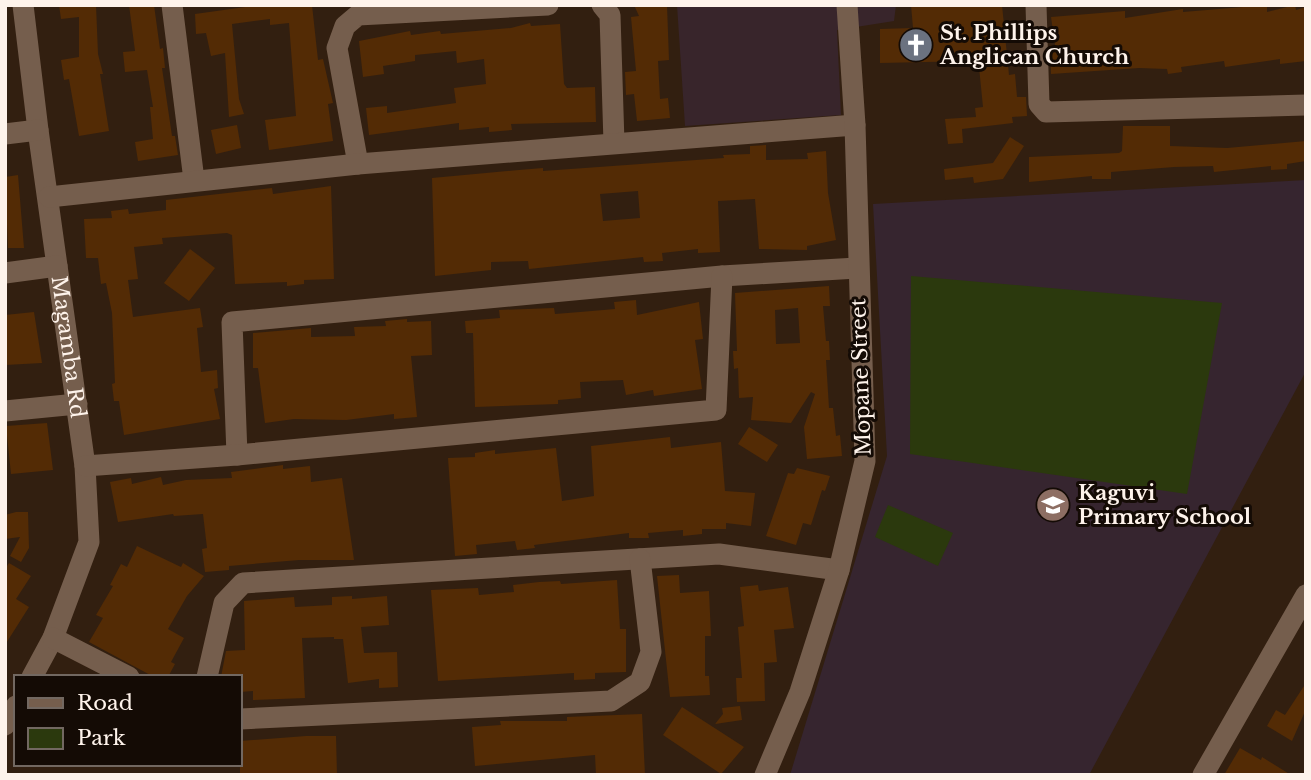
<svg xmlns="http://www.w3.org/2000/svg" width="1311" height="780" font-family="'Libre Baskerville',serif">
<rect width="100%" height="100%" fill="#321f10"/>
<path fill="#38252b" d="M677,5H896L894,21L837,30L841,115L685,126Z"/>
<path fill="#36252f" d="M1306,180V371L1089,775H790L887,456L873,204Z"/>
<path fill="#2b390d" d="M911,276L1222,303L1187,494L910,454Z
M888,505L953,533L938,566L875,537Z"/>
<path fill="#532b05" fill-rule="evenodd" d="M59,5H96L98,54L103,74H100L109,131L79,136L69,79L64,80L61,60L79,57V17L61,19Z
M129,5H154L160,49L163,48L165,68H162L172,136H175L178,155L138,161L135,142L153,139L150,107H153L147,70L125,72L123,52L135,51Z
M259,5H312L318,60L323,59L333,103L328,104L333,141L269,150L265,120L296,116L289,23L270,25V19L232,24L239,99L244,114L229,117L225,53L211,56L206,33L196,34L195,14Z
M634,5H667L669,60L658,61L660,99L668,98L670,118L637,121L634,94L626,95L625,72L636,71L631,17L639,16Z
M911,5H1002L1009,75L1015,74L1017,97H1026L1027,116L1012,117L1013,123L962,129L963,143L948,144L945,119L976,117L975,108L983,107L979,67H972V61L880,63V29L913,28Z
M1267,5V12L1295,5L1296,10L1306,7V61L1280,64V59L1225,67L1224,61L1181,67L1182,72L1168,74L1167,69L1139,68L1051,74L1050,45H1055L1051,17L1125,11V18L1183,9V12Z
M530,23L531,26L560,24L564,84L567,88L595,87L596,122L511,124L512,130L489,132V127L459,130V123L369,135L366,108L387,106V113L456,103L454,88L486,84L484,59L457,63L456,51L415,55V61L383,66L384,74L363,77L359,41L410,31L411,35L440,31L441,34L511,28Z
M237,125L241,148L216,154L211,130Z
M1123,126H1170V146L1227,148L1306,141V161L1287,164V169L1271,170V166L1214,172L1213,166L1174,167L1111,172V179H1092V176L1029,182V157L1119,153L1122,151Z
M1010,137L1024,146L1003,179L974,183L973,177L945,180L944,169L993,163Z
M766,145V160L808,159L807,153L826,151L828,193L836,240L807,246V250L759,249L755,199L718,201L720,252L698,253V249L662,253L663,261L644,262L643,257L529,269L528,261L491,262V270L435,276L432,178L519,170L543,168V171L724,158L723,155L750,154V146ZM638,191L640,218L603,221L600,194Z
M18,175L24,248H8L5,177Z
M331,186L334,279L304,280V284L287,286V282L235,284L232,235L227,233L162,238L163,244L134,247L138,279L128,280L133,317L200,308L203,327L197,328L201,372L217,370L218,388L214,389L220,419L124,435L119,401H114L112,384L115,383L112,313L106,283L101,284L98,258H86L84,219L112,218L111,211L128,209L129,214L166,210V200L272,188L273,194Z
M190,249L215,268L189,301L164,283Z
M829,286L830,306H823L826,341H829L830,360H826L829,408H833L836,436L840,435L842,456L807,459L804,427L815,394L811,392L791,423L751,420L753,397L739,398L738,368L734,369L733,351H737L735,293ZM798,308L800,343L776,344L775,310Z
M636,300L637,315L699,302L703,339L695,340L702,389L654,396L653,390L626,395L623,380L580,382L581,398L558,400V404L475,407L473,333H466L465,321L500,318L499,310L554,308L555,314L580,312L615,309L614,302Z
M34,312L42,363L5,365V315Z
M407,319V322L431,321L432,355L411,356L417,417L394,419V414L346,420L294,419L265,423L258,368H253V333L311,328V337L355,336L354,327L386,326L385,321Z
M47,423L53,470L11,474L6,426Z
M749,427L778,445L767,462L738,444Z
M670,437L671,448L721,442L725,491L755,493L751,526L726,523V529H702V534L683,536V530L648,533L649,538H629V533L534,545L535,548L517,550L515,541L476,545L477,554L455,556L448,458L475,457V453L495,450V454L556,448L562,501L594,496L591,446Z
M283,465V469L310,466L311,482L342,478L354,560H299L229,566V570L205,572L202,549L207,548L203,514L174,516L173,514L118,522L110,482L131,478L132,484L161,477L163,485L186,480L232,478L231,472Z
M797,468L830,476L825,491L822,490L811,525L803,523L796,545L766,536L788,473L794,474Z
M16,512H28L29,548L21,562L10,556L20,537L5,539V515Z
M137,546L181,567L183,563L204,576L187,596L168,629L184,638L171,662L175,664L168,677H154L89,642L103,618L96,615L113,586L110,585L121,564L127,567Z
M9,563L31,576L16,599L29,607L5,645V569Z
M679,575L680,593L709,591L711,636H705V676H709L710,695L670,697L657,576Z
M617,580L620,629H626V672L595,673V679L574,680V673L438,681L431,590L478,588L479,595L514,592L513,585L539,582L560,581L561,584Z
M758,585L759,591L788,587L794,628L774,630L777,662L764,663L765,701L737,702L736,678H742L738,627L744,626L740,587Z
M352,596V599L387,596L389,625L361,627L364,653L397,652L398,687L379,688V679L348,683L343,639H334V637L302,638L305,698L253,700V691L240,692V677H221L226,651L245,650L244,601L294,597L295,607L332,605V597Z
M1306,683V709L1292,741L1267,726L1276,710L1285,715Z
M740,706L742,720L715,724L723,714L722,708Z
M682,707L744,747L721,774L663,735Z
M642,714L645,775H596L595,755L475,766L472,727L501,725L500,721H567V717Z
M306,736H336L337,775H240V741Z
M1240,748L1261,760L1262,757L1291,775H1224Z"/>
<g fill="none" stroke-linecap="round" stroke-linejoin="round">
<g stroke="#755e4d" stroke-width="21">
<path id="s1" d="M23,5L38,130L85,466L89,542L53,638L32,677"/>
<path d="M172,5L194,180"/>
<path d="M602,5L610,15L614,143"/>
<path d="M1036,5L1039,104L1046,112L1306,105"/>
<path d="M5,134L38,130"/>
<path d="M358,164L337,48L345,26L358,15L548,5"/>
<path d="M49,197L358,164L855,125"/>
<path d="M5,273L57,266"/>
<path d="M5,411L77,404"/>
<path d="M237,455L232,322L722,276L857,268"/>
<path d="M85,466L237,455L716,410L722,276"/>
<path d="M53,638L129,677"/>
<path d="M207,677L224,603L243,583L719,554L839,570"/>
<path d="M240,719L611,701L640,682L651,652L640,559"/>
<path d="M5,725L16,706"/>
<path d="M765,775L800,692L839,570L865,461L855,125L847,5"/>
<path d="M1203,775L1306,595"/>
</g>
</g>
<defs>
<g id="church-disc" transform="scale(1.75)"><circle r="9.5" fill="#6b7280" stroke="#140b05"/><path d="M-1.2-6h2.4v3.5h3.3v2.4h-3.3V6h-2.4V-.1h-3.3v-2.4h3.3Z" fill="#fff"/></g>
<g id="school-disc" transform="scale(1.75)"><circle r="9.5" fill="#8d6e63" stroke="#140b05"/><path d="M0-5L7-2L0 1L-7-2ZM-4 1L0 2.5L4 1V4Q0 6-4 4Z" fill="#fff"/></g>
</defs>
<g fill-rule="evenodd">
<use href="#church-disc" x="916" y="45"/>
<use href="#school-disc" x="1053" y="505"/>
</g>
<g text-anchor="middle" dominant-baseline="central" stroke-width="6" stroke-linejoin="round" paint-order="stroke">
<g font-size="21" font-weight="bold" fill="#fef3eb" stroke="#140b05" text-anchor="start">
<text x="940" y="33">St. Phillips<tspan x="940" dy="24">Anglican Church</tspan></text>
<text x="1078" y="493">Kaguvi<tspan x="1078" dy="24">Primary School</tspan></text>
</g>
<g font-size="21" fill="#fef3eb" stroke="#140b05">
<text stroke="none"><textPath href="#s1" startOffset="345">Magamba Rd</textPath></text>
<text transform="translate(861 377) rotate(-92)">Mopane Street</text>
</g>
</g>
<rect width="1311" height="780" fill="none" stroke="#fef3eb" stroke-width="14"/>
<rect x="14" y="675" width="228" height="91" fill="#140b05" stroke="#726861" stroke-width="2"/>
<rect x="28" y="698" width="35" height="10" fill="#755e4d" stroke="#726861" stroke-width="2"/>
<text x="77" y="710" font-size="21" fill="#fef3eb">Road</text>
<rect x="28" y="728" width="35" height="21" fill="#2b390d" stroke="#726861" stroke-width="2"/>
<text x="77" y="745" font-size="21" fill="#fef3eb">Park</text>
</svg>
